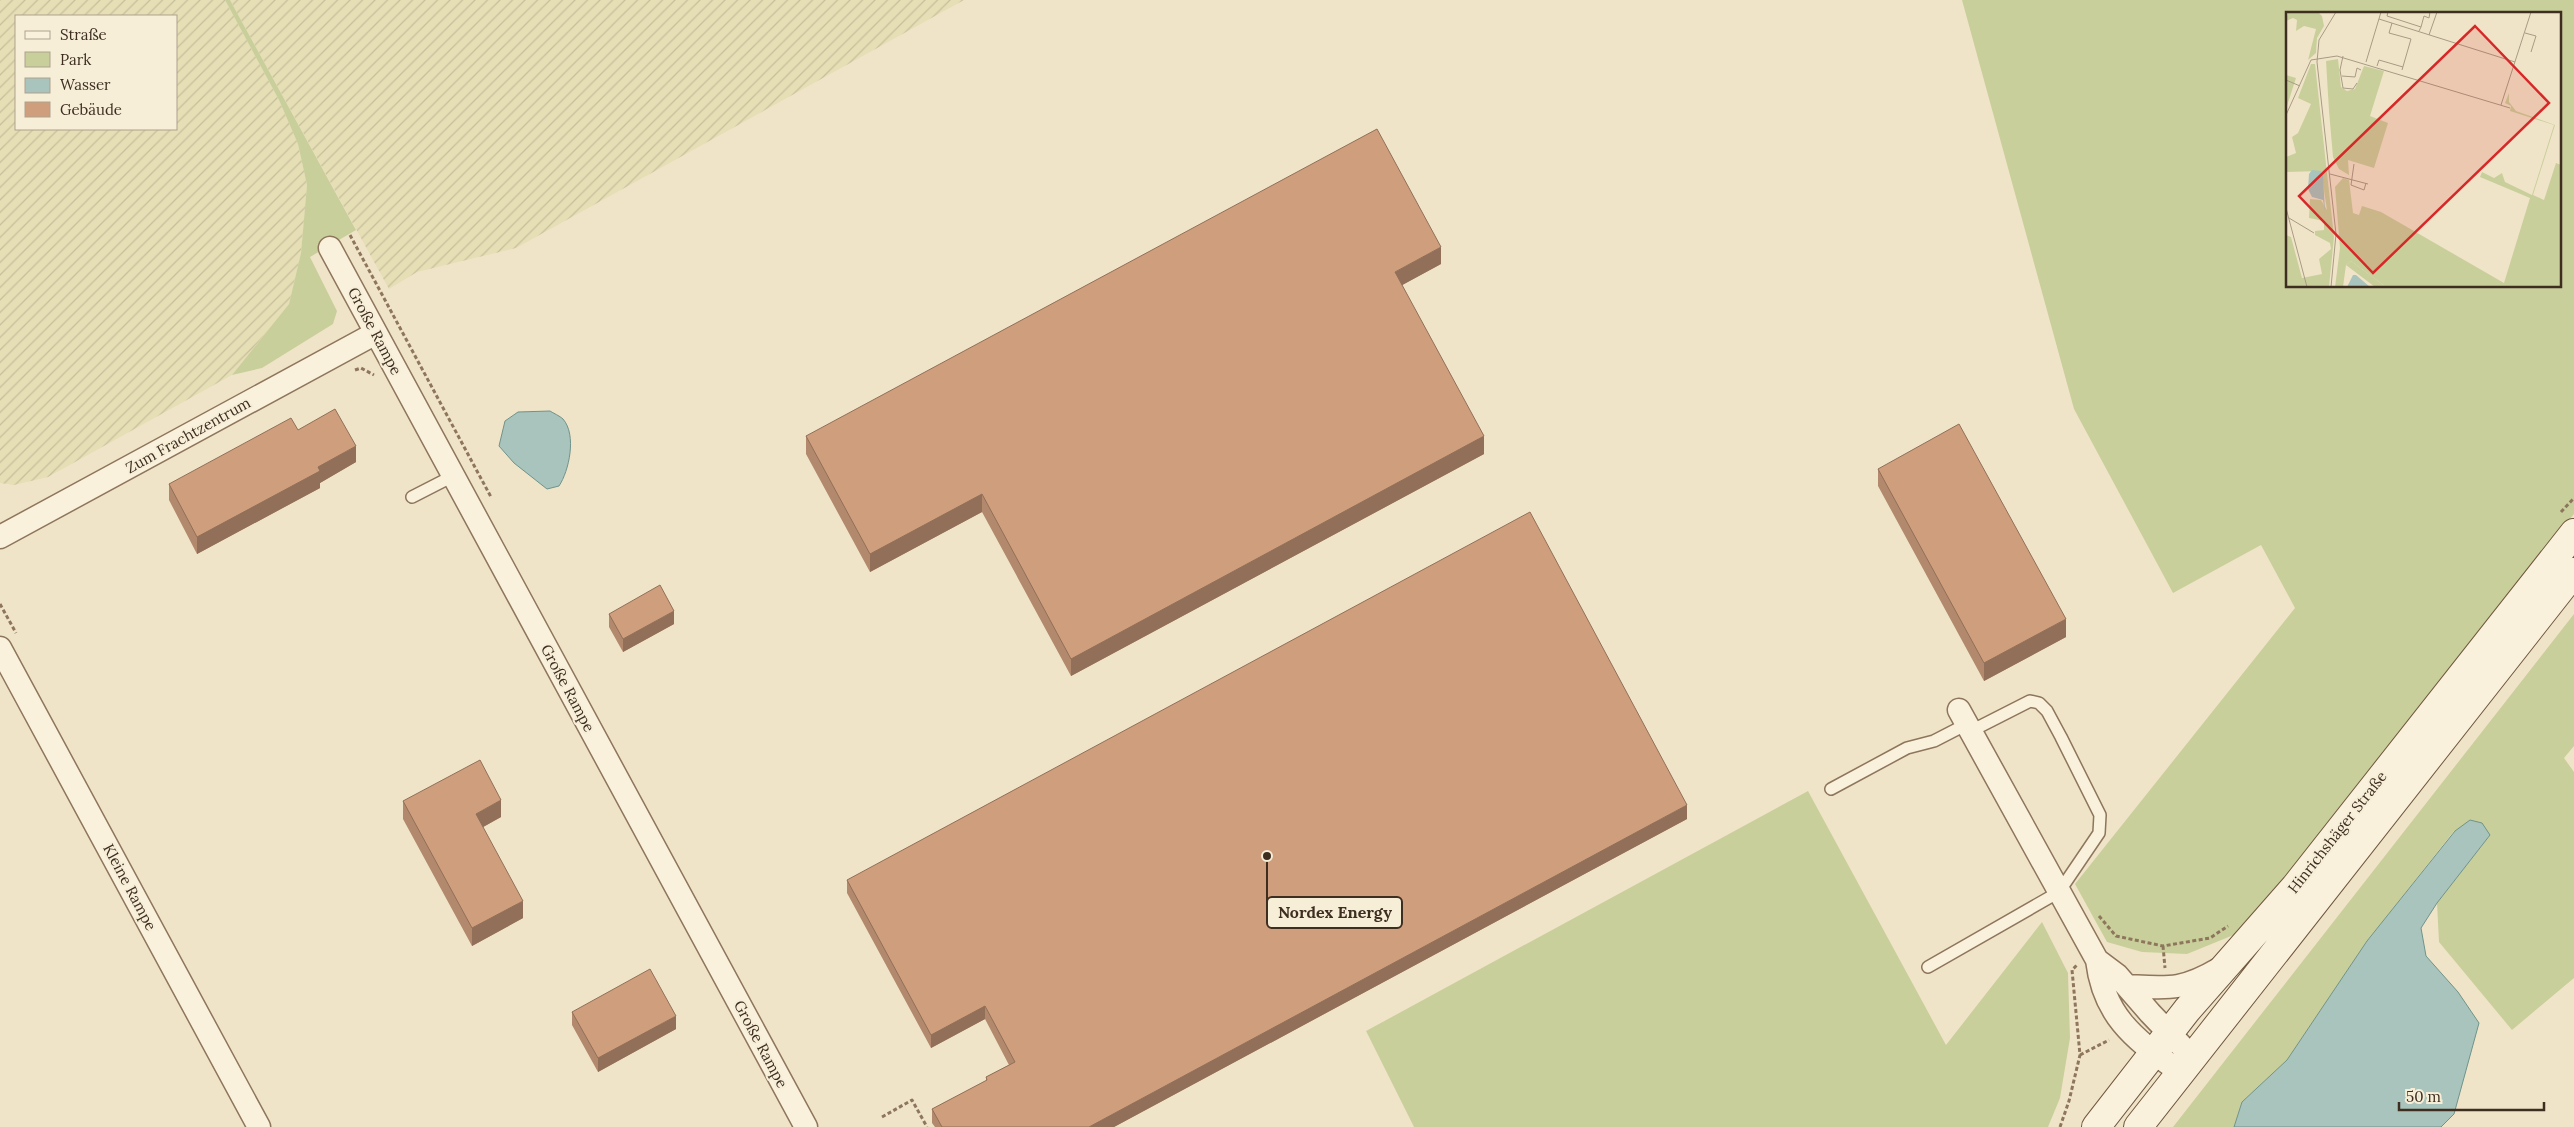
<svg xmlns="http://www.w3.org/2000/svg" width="2574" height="1127" font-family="Lora,serif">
<defs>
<pattern id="farmland-furrows" width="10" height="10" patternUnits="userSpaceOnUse" patternTransform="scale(1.25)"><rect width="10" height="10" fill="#e6deb5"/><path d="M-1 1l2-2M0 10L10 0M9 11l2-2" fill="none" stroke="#c6bf9b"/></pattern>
</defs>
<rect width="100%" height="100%" fill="#f0e4c8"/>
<path fill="url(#farmland-furrows)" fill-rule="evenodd" d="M0,0H225L279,100L298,144L307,185L301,253L289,304L232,375L48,477L14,485L0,483ZM16,16H176V129H16Z
M230,0H964L516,248L417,272L389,289Z"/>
<path fill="#c9cf9b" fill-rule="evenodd" d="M225,0H230L356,230L310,257L337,311L333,324L262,368L232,375L289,304L301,253L307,185L298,144L279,100Z
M1962,0H2574V514L2296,863L2236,934L2187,954L2142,952L2107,942L2075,884L2295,608L2261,545L2173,593L2074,409ZM2288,14H2560V286H2288Z
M2574,614V746L2564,758L2574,772V978L2512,1030L2439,942L2437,903L2490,835L2454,831L2367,941L2287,1060L2242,1102L2234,1127H2173Z
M1808,791L1946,1045L2042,922L2068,973L2070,1038L2060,1098L2048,1127H1414L1366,1031Z"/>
<path fill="#a9c4bc" stroke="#6f938a" d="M550,411C553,413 560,416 563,419C577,435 569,471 559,486L547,489L514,463L499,446L505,421L518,412Z
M2470,820L2482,823L2490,835L2437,903L2421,928L2426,956L2458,992L2479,1023L2454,1114L2441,1127H2234L2242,1102L2287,1060L2367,941L2455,831Z"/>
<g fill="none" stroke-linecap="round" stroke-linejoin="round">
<g stroke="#8d765c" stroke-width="14">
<path id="lane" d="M412,497L453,476
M1831,789L1907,748L1934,741L1967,724
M1928,967L2059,892L2099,833L2100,815L2061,737L2047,711L2039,703L2030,701L1971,731"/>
</g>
<g stroke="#8d765c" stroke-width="25">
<path id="street" d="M330,248L806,1127
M0,537L376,333
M0,648L259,1127
M1959,710L2097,960C2104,1019 2137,1040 2181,1073
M2097,960L2117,975L2150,1013L2193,1058
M2127,986C2168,988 2182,991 2219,969"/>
</g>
<g stroke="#6f573f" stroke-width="30">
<path id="secondary" d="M2096,1127L2187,1010L2295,887L2574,533
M2138,1127L2574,572"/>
</g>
<path stroke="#8d765c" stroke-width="3" stroke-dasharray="4 2.5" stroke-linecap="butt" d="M350,235L491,497
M355,370L361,368L374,375
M2561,512L2574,498
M0,604L16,633
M2099,916L2116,936L2163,946L2210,938L2228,926
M2163,946L2165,968
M2080,1055L2109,1040
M882,1117L912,1100L927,1127
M2060,1127L2069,1101L2080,1055L2072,970L2077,965"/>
<use href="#lane" stroke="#faf1dc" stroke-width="11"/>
<use href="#street" stroke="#faf1dc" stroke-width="22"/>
<use href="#secondary" stroke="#faf1dc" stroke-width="28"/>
</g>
<path fill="#b2896c" d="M1441,264L1402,285L1484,454L1071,676L982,512L870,572L806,454V436Z
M298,430L356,462L320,483V488L197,554L169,500V484Z
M1878,469L2066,637L1984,681L1878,486Z
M609,614L674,624L623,652L609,627Z
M403,801L501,817L483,827L523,918L472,946L403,819Z
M1687,819L1114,1127H935L932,1123V1109L986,1081V1077L1009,1065L985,1019L931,1048L847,893V880Z
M572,1012L676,1029L598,1072L572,1025Z"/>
<path fill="#916f58" d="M1441,247V264L1395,289V272Z
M1484,436V454L1071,676V659Z
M356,446V462L320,483V488L197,554V537L318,467Z
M982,494V512L870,572V554Z
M674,611V624L623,652V639Z
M2066,619V637L1984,681V663Z
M501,800V817L476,831V814Z
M1687,805V819L1114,1127H1089Z
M523,901V918L472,946V928Z
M985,1006V1019L931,1048V1035Z
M676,1016V1029L598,1072V1058Z"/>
<path fill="#cf9f7d" stroke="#916f58" d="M1377,129L1441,247L1395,272L1484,436L1071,659L982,494L870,554L806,436Z
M335,409L356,446L318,467L320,471L197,537L169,484L291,418L298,430Z
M1959,424L2066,619L1984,663L1878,469Z
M1530,512L1687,805L1089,1127H942L932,1109L987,1080L986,1077L1015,1062L985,1006L931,1035L847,880Z
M660,585L674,611L623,639L609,614Z
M480,760L501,800L476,814L523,901L472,928L403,801Z
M650,969L676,1016L598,1058L572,1012Z"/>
<g text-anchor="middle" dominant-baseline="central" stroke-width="4" stroke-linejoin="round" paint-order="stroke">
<g font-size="15" fill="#3d2e20" stroke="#f7eed8">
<text transform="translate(375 331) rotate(62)">Große Rampe</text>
<text transform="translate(188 435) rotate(-29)">Zum Frachtzentrum</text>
<text transform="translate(568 688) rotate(62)">Große Rampe</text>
<text transform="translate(2337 832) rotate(-52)">Hinrichshäger Straße</text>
<text transform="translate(130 887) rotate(62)">Kleine Rampe</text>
<text transform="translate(761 1044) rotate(62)">Große Rampe</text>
</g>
</g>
<g transform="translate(2286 12)">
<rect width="275" height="275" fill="#f0e4c8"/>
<path d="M2,0H32L36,4L38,14L31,26L30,41L22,48L30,17L18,14L10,19L11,8L7,6L0,9ZM52,47L55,75L61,79L69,77L78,54L98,59L84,104L102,111L88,156L62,148L63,163L53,157L47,145L43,99L40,49ZM25,52H29L48,225L43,275H0V223L5,225L16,266L36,262L33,247L45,237L44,231L29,223V219L38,218V209L23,206L24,187L35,188L41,198L35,159L0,160V145L10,141L6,125L12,121L25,92L12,86ZM0,63L10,66L0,97ZM223,81V90L230,99L269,113L247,183L258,188L270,151L275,153V275H100L65,249L60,253L57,275H49L54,236L49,175L57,166L63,168L67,201L73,203L76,194L95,200L218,271L244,186L194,165L196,160L208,166L216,161L219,170L246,183L268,113L224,99L225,94L219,91Z" fill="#c9cf9b"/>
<path d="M65,249L100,275H89L60,253Z" fill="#c9cf9b"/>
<path d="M26,158L35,159L37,164L39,199L37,188L26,185L22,177L23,162ZM67,263H70L84,275H61Z" fill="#a9c4bc"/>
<path fill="none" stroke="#a89b85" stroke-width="1" d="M102,0L101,4L135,15L133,19M93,7L229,50M106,11L103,21L125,27L116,58M135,15L138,4L143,6L144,0M239,21L250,24L245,40M143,23L151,0M57,44L54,58L57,76L67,77L71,71M80,50L95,0M91,54L93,48L117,55M56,64L69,65L71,56L75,58M0,68L14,74M215,93L245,0M0,103L25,48L51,44L224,96M68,152L65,173L78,178L80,171M44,162L82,172M0,196L21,275M3,206L28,221M45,275L50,222L31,50L33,28L50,0"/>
<path fill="#d62828" fill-opacity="0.15" stroke="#d62828" stroke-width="2.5" d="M189,14L263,91L87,261L13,184Z"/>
<rect width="275" height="275" fill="none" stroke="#3d2e20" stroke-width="2.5"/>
</g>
<path fill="none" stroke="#3d2e20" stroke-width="2" d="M1267 856L1267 913"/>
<circle fill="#3d2e20" stroke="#f7eed8" stroke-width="2" cx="1267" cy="856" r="5"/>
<rect fill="#f7eed8" stroke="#3d2e20" stroke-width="2" x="1267" y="897" width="135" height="31" rx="5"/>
<g font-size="16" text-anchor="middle" font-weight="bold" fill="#3d2e20">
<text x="1335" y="918">Nordex Energy</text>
</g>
<rect x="15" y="15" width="162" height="115" fill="#f7eed8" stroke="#ada18e"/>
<rect x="25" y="31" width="25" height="8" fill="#faf1dc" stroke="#ada18e"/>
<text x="60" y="40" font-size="15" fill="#3d2e20">Straße</text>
<rect x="25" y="52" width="25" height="15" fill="#c9cf9b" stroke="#ada18e"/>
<text x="60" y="65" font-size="15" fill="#3d2e20">Park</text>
<rect x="25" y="78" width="25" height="15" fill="#a9c4bc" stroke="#ada18e"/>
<text x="60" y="90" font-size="15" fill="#3d2e20">Wasser</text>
<rect x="25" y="102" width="25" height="15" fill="#cf9f7d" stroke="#ada18e"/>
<text x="60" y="115" font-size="15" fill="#3d2e20">Gebäude</text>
<path d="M2399 1102v8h145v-8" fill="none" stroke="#3d2e20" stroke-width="2.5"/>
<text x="2406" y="1102" font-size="15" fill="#3d2e20" stroke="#f7eed8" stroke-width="4" paint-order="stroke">50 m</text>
</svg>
